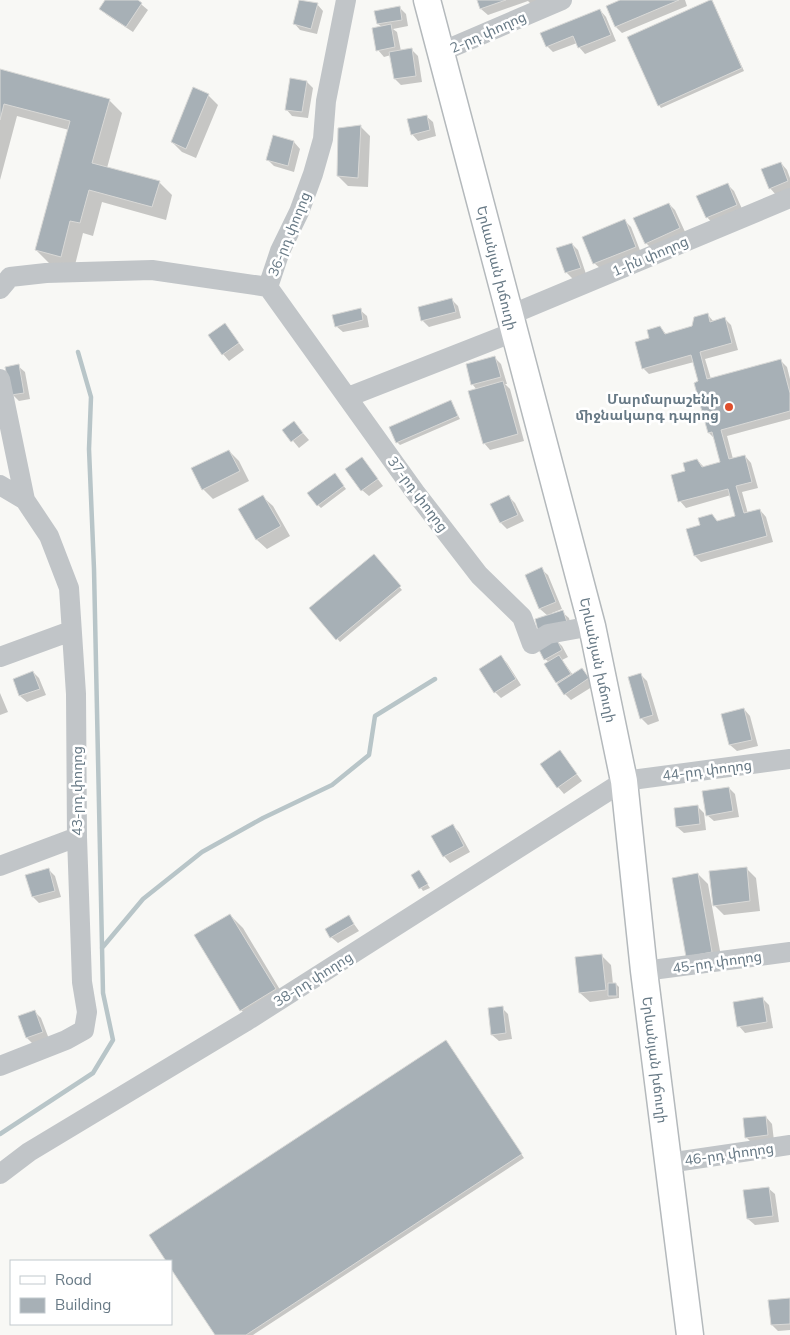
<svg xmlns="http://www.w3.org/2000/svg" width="790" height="1335" font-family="Mulish,'Noto Sans Armenian',sans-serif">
<rect width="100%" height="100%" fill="#f8f8f5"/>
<path fill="#0003" d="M107,0H136L148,10L133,32L107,15L101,9Z
M300,0L317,4L323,11L317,34L300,30L294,23Z
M478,0H551L535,8L528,1L488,15L481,9Z
M623,0H685L687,6L622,33L616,27Z
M711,1L714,4L744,71L661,108L659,105Z
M399,7L406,14L408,26L393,29L397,32L401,51L411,49L418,56L422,82L401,85L395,79L391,55L384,57L378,50L382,27L378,24Z
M600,10L606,17L616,41L585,54L579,47L577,43L553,52L547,46Z
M0,70L109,100L122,113L107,168L159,182L172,195L166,220L102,202L93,236L83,233L74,269L49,263L36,250L69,130L17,116L0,180Z
M307,82L313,88L308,118L292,116L286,109Z
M208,95L218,105L196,158L182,152L172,142Z
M426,116L433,122L436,136L418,141L412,134Z
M361,127L370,136L368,187L348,186L338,176Z
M274,137L294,142L300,149L294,172L274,166L267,159Z
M781,163L787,170L790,178V189L776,195L770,188Z
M728,185L734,191L743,211L713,224L707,217Z
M669,204L675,210L686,234L652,249L646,243Z
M625,221L631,227L641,253L601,269L594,263Z
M572,244L578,250L586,274L573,279L566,272Z
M452,300L458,306L461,318L429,327L422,320Z
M360,310L367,316L369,327L343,332L336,326Z
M707,314L714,322L725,319L731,325L738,350L705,359L711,379L780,360L787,367L790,379V419L727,436L733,459L745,456L751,463L758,488L742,492L748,514L760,510L766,517L773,542L701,562L695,556L702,526L712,515L718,522L737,516L731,495L686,508L680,501L687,472L697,460L704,467L722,463L716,440L709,433L700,382L694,362L649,374L643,368L650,339L660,327L667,335L694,327Z
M225,324L244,350L229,361L223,354Z
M495,358L501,364L507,384H505L510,389L524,441L490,450L484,443L477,390L473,385L467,365Z
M18,366L25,372L30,399L19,401L13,395Z
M450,401L460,419L400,445L397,442Z
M294,423L309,440L299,448L284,430Z
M229,451L239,461L249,481L213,499L203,489L193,469Z
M362,458L383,486L369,496L362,490Z
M337,477L346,489L321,508L318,505Z
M263,497L273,506L290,536L267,549L257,540L240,510Z
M509,497L515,503L524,521L507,529L501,523Z
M376,559L402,590L340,642L311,608Z
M541,569L548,575L562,609L552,613V615L562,612L569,618L572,629L548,616L540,609L526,575Z
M556,640L562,646L568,657L562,660L573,675L582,669L595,685L571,700L565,694L546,664L549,662L545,659Z
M501,657L507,663L521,685L501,698L495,692Z
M33,672L39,678L46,695L27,702L20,696L14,679Z
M641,675L647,681L659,721L648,725L641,718Z
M0,693L8,712L0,715Z
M744,709L750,716L758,746L737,751L730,745Z
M560,752L582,781L564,794L558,787Z
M729,788L735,794L739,817L714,821L707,815Z
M697,806L704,813L706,830L684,833L677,827L675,809Z
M453,826L459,832L470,852L450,863L444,856L433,836Z
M746,868L756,878L760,911L724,915L714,905Z
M48,869L55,876L61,897L39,903L33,897Z
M419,872L430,888L423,891L413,876Z
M698,874L708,884L722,962L697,966Z
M230,915L243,928L288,1003L254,1023L241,1010Z
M349,917L359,931L338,943L331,937Z
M601,955L611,965L613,984H616L619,987V998L590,1002L580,993Z
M763,999L769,1005L773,1028L745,1033L739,1026Z
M502,1008L508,1014L512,1039L499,1041L492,1035Z
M35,1012L41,1018L49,1039L33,1044L27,1038Z
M446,1042L524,1158L253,1335H216L171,1261H168L151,1235Z
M766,1117L772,1124L774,1141L752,1143L746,1137Z
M768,1188L775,1194L779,1222L755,1225L748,1219Z
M790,1299V1330L778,1331L772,1325Z"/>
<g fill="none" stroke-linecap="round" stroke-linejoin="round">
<path stroke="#b8c5c8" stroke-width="4.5" d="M102,948L143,899L202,852L263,818L332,785L369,755L375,716L435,679
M0,1134L93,1073L113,1040L103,993L94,569L89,449L91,397L78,352"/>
</g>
<path fill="#a7b0b6" stroke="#d9d9d7" d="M105,0H138L142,3L126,27L99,9Z
M299,0L318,3L311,29L293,24Z
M477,0H506L480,9Z
M620,0H679L615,27L606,6Z
M710,0H712L742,68L658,106L627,37Z
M400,6L402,20L377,24L374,11Z
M600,9L611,35L578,48L573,36L546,47L540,33Z
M391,24L395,47L376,51L372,28Z
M412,48L416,76L394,79L389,52Z
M0,69L110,99L92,163L160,181L152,207L89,190L80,223L70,221L61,257L35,250L70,121L4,104L0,120Z
M290,78L307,81L302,112L285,110Z
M193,87L209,94L186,149L171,142Z
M427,115L430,130L411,135L407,119Z
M361,125L358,178L337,176L338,128Z
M273,135L294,141L288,166L266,160Z
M781,162L788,181L769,189L761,169Z
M728,183L737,205L706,218L696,196Z
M669,203L680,228L645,244L633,218Z
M625,219L636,247L593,264L582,237Z
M572,243L581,268L565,273L556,248Z
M452,298L456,312L421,321L418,307Z
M361,308L363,320L335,327L332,315Z
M708,313L710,322L725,317L732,343L700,352L707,379L781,359L790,393V411L721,430L729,459L745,455L752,482L736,486L744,513L760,509L767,536L694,556L686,529L700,525L698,518L712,514L717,521L735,516L728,489L678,502L671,475L685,471L683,463L697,459L702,467L720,462L712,432L708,433L694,383L698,381L691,355L642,369L635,342L649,338L647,330L660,326L665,334L692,326L694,317Z
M225,323L239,343L222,355L208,335Z
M495,356L501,377L471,385L466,364Z
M19,364L24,393L11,395L5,367Z
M503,381L518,434L483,444L468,391Z
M451,400L458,416L396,443L389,427Z
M294,421L303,433L291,442L282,430Z
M229,450L240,471L202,490L191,468Z
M362,457L378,479L361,491L345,469Z
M335,473L344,486L317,506L307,493Z
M263,495L281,526L256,540L238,509Z
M509,495L518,515L500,523L490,504Z
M374,554L401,586L336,640L309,608Z
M542,567L556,602L539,609L525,575Z
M563,610L567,622L538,631L535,619Z
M556,638L562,650L544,660L538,648Z
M501,655L516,679L494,693L479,669Z
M559,655L571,674L556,683L544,664Z
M582,668L589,678L564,695L557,684Z
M33,671L40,689L19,696L13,679Z
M641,673L653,715L640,719L628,677Z
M744,708L752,740L729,745L721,714Z
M560,750L577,774L557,788L540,764Z
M729,787L733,811L706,816L702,791Z
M698,805L700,824L676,827L674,808Z
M453,824L464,846L443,857L431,836Z
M747,867L750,901L713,906L709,871Z
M49,868L55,891L32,897L25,875Z
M419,870L428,884L419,889L411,875Z
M698,873L712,952L686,957L672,878Z
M230,914L276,989L240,1011L194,935Z
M349,915L354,924L330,938L325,929Z
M602,954L606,990L579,993L575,957Z
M608,983H616L617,996H608Z
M763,997L767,1022L737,1027L733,1002Z
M503,1006L506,1033L491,1035L488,1008Z
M35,1010L43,1032L26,1038L18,1016Z
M446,1040L522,1154L246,1335H215L171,1269V1261H166L149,1235Z
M766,1116L768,1135L745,1138L743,1118Z
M769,1187L773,1216L747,1219L743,1190Z
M790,1298V1324L771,1325L768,1300Z"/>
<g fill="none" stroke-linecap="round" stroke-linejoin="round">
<g stroke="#b4b9bc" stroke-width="29">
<path id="major" d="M427,0L592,626L624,781L644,971L690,1335"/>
</g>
<path stroke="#c1c5c8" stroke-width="20" d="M441,52L562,0
M268,287L415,492L479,575L522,617L532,644L548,634L592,626
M268,287L280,251L299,212L313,174L323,139L326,101L346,0
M0,289L10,277L46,273L152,270L268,287
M510,315L790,198
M0,379L25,500
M348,397L514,332
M0,485L25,500L49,536L69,588L76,694L77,837L82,982L87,1012L84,1030L66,1040L0,1066
M0,657L71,631
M0,866L77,837
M644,971L790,952
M668,1163L790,1145
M0,1174L29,1152L245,1022L624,781L790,759"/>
<use href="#major" stroke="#fff" stroke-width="26"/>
</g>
<circle fill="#df4f2d" stroke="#fff" stroke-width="2" cx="729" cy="407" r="5"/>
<g text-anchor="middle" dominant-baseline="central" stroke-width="5" stroke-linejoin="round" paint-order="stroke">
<g font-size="14" fill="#677985" stroke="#fff">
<text transform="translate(488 32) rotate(-24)">2-րդ փողոց</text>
<text transform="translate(289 234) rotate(-68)">36-րդ փողոց</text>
<text transform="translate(650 256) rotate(-23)">1-ին փողոց</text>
<text transform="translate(497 268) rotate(76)">Երևանյան խճուղի</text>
<text transform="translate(418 494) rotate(53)">37-րդ փողոց</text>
<text transform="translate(598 660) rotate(78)">Երևանյան խճուղի</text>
<text transform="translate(707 770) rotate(-7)">44-րդ փողոց</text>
<text transform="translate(77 791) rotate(-90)">43-րդ փողոց</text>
<text transform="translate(717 962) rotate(-8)">45-րդ փողոց</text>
<text transform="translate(313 979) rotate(-32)">38-րդ փողոց</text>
<text transform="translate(655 1060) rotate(83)">Երևանյան խճուղի</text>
<text transform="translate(729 1154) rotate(-8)">46-րդ փողոց</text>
</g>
<g font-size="14" font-weight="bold" fill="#677985" stroke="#fff" text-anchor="end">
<text x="719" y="399">Մարմարաշենի<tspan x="719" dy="16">միջնակարգ դպրոց</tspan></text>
</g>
</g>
<rect x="10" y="1260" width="162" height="65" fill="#ffffff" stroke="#c2c9ce"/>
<rect x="20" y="1276" width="25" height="8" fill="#ffffff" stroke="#c2c9ce"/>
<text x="55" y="1285" font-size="15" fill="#677985">Road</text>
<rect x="20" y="1298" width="25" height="15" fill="#a7b0b6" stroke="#c2c9ce"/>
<text x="55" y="1310" font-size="15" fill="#677985">Building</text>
</svg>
